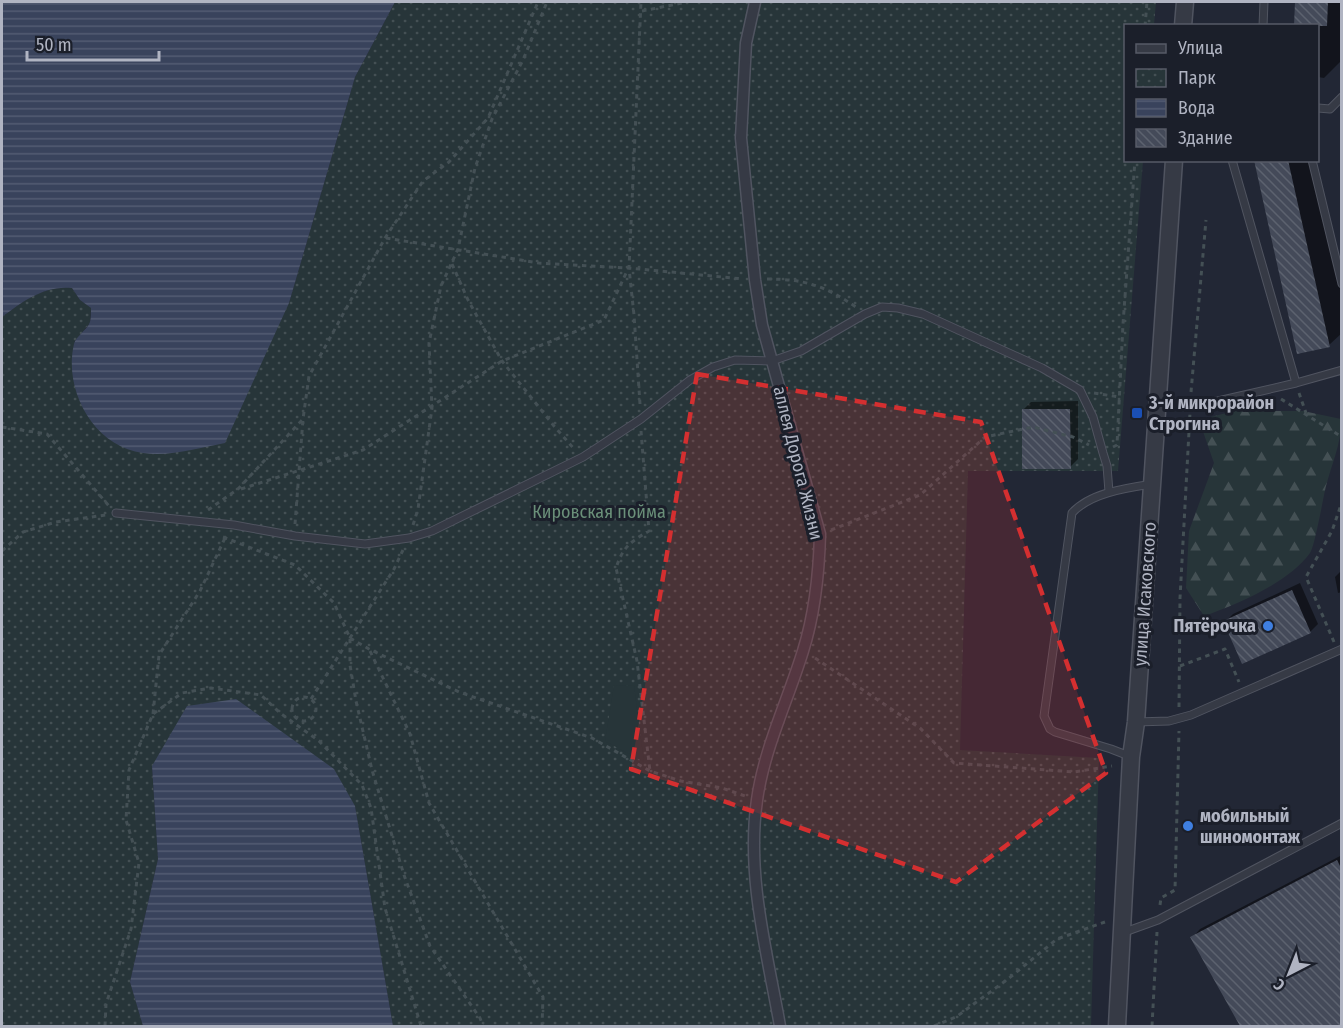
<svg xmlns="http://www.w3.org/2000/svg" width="1343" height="1028" font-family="'Fira Sans Condensed',sans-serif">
<defs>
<pattern id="forest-firs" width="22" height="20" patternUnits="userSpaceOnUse" patternTransform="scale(1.5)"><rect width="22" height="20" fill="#273539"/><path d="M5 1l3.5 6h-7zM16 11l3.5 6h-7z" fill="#445054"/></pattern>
<pattern id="park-dots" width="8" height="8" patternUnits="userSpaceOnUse" patternTransform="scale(1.5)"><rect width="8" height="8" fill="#273539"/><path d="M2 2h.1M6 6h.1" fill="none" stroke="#445054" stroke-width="1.8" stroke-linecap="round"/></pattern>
<pattern id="water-rules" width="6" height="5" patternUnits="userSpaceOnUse" patternTransform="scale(1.5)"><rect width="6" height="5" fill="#39435c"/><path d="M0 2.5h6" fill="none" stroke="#535c72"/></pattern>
<pattern id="building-back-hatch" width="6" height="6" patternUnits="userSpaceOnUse" patternTransform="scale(1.5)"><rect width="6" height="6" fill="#444a59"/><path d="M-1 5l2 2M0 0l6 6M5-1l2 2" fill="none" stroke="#5c626f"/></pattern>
</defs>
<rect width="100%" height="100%" fill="#222735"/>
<path fill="url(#forest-firs)" d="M1234,411H1303L1341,419C1342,442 1332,463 1326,486C1323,498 1315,546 1310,553C1288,583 1238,604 1204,616L1186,588L1189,531L1214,463L1199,420Z"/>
<path fill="url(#park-dots)" d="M395,2H1156L1154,25L1126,26V160L1143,161L1118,471H968L960,750L1099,758L1091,1026H393L355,806L152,766L158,859L130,982L143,1026H2V317C23,301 44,285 72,288L80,300L91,308L90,323L74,342L289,303L355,77Z"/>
<path fill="#273539" d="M614,685L634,686L644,762L605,741Z"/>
<path fill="url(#water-rules)" d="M2,2H395L355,77L289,303L225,443C198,448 170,457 143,453C94,447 63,390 74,344C76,336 87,330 90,322C91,318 91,312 91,308L80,300L72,288C45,285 23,301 2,317Z
M236,699L334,769L355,806L393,1026H143L130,982L158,859L152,766L187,706Z"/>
<path fill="#0007" d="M1296,2H1342V60L1324,78L1318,77V26H1295Z
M1256,160H1316L1342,277V333L1329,345Z
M1078,401V459L1070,467L1023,410L1031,402Z
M1340,572H1342V592L1338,593L1335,577Z
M1300,583L1318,624L1310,632L1225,622L1233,614Z
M1342,855V1026H1241L1192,938L1200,929Z"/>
<path fill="url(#building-back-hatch)" d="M1295,2H1328L1327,26H1294Z
M1254,160H1288L1330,347L1297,354Z
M1022,409H1070L1071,469H1022Z
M1292,590L1311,633L1242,664L1223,621Z
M1337,860L1341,868V1026H1240L1190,937Z"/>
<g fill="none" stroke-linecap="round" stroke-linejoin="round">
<g stroke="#505460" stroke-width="9">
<path id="service" d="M1263,26L1264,2
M1318,108L1330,109L1342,97
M1232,160L1296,383L1342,370
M1312,160L1342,284
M1159,403L1218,401L1296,383
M116,513L234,525L295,536L365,544L409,538L432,531L583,457L641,419L690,380L713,367L735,360L772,361L801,351L865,314L882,307L898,308L923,314L1042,368L1080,390L1093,417L1103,453L1107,466L1109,492
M1136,722L1169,721L1191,715L1342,649
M1129,756L1111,749L1055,732L1050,729L1044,716L1072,513C1090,493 1126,488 1152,484
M1122,933L1158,920L1342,823"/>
</g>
<g stroke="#505460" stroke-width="13">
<path id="pedestrian" d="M755,2L746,43L741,138L755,280L762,325L820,534C819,574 815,613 803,651C788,700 764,749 757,800C746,875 767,952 780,1026"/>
</g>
<g stroke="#505460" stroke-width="19">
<path id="tertiary" d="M1183,26L1185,2
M1117,1026L1131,757L1136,722L1174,160"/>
</g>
<path stroke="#445055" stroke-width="3" stroke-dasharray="4.5 4.5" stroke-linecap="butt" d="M642,11L687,2
M1145,26L1147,2
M386,238L539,263L629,268L743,279
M452,264L468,300L502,361L554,426L575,450
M767,279C805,279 825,286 856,307
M1191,392L1206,220
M1094,393L1119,397
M1299,393L1306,413
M1281,399L1342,437
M640,404L634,315L629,268L641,2
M2,427L47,434L109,506
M641,431L649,531C630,542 623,547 616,568L637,661L650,771
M1113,447L1117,445L1123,324L1135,160
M241,489L363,450L502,361L604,320L628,269
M208,510L238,489L303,419
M295,524L303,419L309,376L385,238L423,181L449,162L488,118L538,2
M413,525L418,509L432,408L429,343L441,286L458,249L475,168L492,119L523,60L547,2
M831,530L920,495L985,437L1033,427L1073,437L1089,445
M223,537L295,565L334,603L350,638V665L356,701L372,770L404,875L430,946L480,1018L483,1026
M2,551L23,532L56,522L106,515
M350,638L369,649L459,692L592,738L650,771L681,781L722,788L745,796
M1334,642L1306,577L1332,531L1342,502
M370,651L410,734L429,803L543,997L542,1026
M815,658L920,728L954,763L1074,772L1112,766
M1180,666L1225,649L1239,682
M292 709a12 12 0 1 1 24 0a12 12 0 1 1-24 0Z
M311,699L394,569L403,550
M1179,707L1180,598L1190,413
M153,714L159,655L200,591L225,538
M1160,905L1161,898L1175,890L1179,731
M105,1026L106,1004L131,929L139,863L126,820L129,770L153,714L182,693L211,688L261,695L280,713L319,741L362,785L371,808L385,908L421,1026
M934,1026L956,1017L1008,979L1057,939L1105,922
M1152,1026L1157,932"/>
<use href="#service" stroke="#363a45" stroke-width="7"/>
<use href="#pedestrian" stroke="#363a45" stroke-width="10"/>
<use href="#tertiary" stroke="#363a45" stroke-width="16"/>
</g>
<path fill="#d42f30" fill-opacity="0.2" stroke="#d42f30" stroke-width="4.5" stroke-dasharray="12 8" stroke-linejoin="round" d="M697,374L981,422L1106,773L956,882L631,769Z"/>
<rect fill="#1a4fb4" stroke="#1b1f2a" stroke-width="2" x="1131" y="407" width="12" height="12" rx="3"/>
<g fill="#3f7fe0" stroke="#1b1f2a" stroke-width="2">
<circle cx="1268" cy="626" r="6"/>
<circle cx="1188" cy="826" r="6"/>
</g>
<g text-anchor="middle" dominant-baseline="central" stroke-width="6" stroke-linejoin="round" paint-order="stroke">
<g font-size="18" font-weight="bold" fill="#b0b4c2" stroke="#1b1f2a" text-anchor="start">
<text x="1149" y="403">3-й микрорайон<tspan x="1149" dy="21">Строгина</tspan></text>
<text x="1256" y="626" text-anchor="end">Пятёрочка</text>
<text x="1200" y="816">мобильный<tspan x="1200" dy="21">шиномонтаж</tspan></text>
</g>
<g font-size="18" fill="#b0b4c2" stroke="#1b1f2a">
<text transform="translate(798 463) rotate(76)">аллея Дорога Жизни</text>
<text transform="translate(1145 594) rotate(-86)">улица Исаковского</text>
</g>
<g font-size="18" fill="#6a8f79" stroke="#1b1f2a">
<text x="599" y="512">Кировская пойма</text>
</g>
</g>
<rect width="1343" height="1028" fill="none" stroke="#b0b4c2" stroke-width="6"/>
<rect x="1124" y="24" width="195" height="138" fill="#1b1f2a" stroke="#575b67" stroke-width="1.5"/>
<rect x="1136" y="44" width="30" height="9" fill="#363a45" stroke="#575b67" stroke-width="1.5"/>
<text x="1178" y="54" font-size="18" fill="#b0b4c2">Улица</text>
<rect x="1136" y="69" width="30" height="18" fill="url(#park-dots)" stroke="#575b67" stroke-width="1.5"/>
<text x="1178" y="84" font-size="18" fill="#b0b4c2">Парк</text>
<rect x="1136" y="99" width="30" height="18" fill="url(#water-rules)" stroke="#575b67" stroke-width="1.5"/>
<text x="1178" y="114" font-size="18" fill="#b0b4c2">Вода</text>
<rect x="1136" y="129" width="30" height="18" fill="url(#building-back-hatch)" stroke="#575b67" stroke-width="1.5"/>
<text x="1178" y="144" font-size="18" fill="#b0b4c2">Здание</text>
<g transform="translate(1289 974) rotate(222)" stroke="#1b1f2a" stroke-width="4.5" paint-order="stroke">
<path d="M0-4.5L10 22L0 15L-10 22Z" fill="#b0b4c2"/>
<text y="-9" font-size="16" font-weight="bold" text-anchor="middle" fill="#b0b4c2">С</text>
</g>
<path d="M27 51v9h132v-9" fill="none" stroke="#b0b4c2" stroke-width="3"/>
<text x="36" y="51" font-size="18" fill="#b0b4c2" stroke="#1b1f2a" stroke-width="4.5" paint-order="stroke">50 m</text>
</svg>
